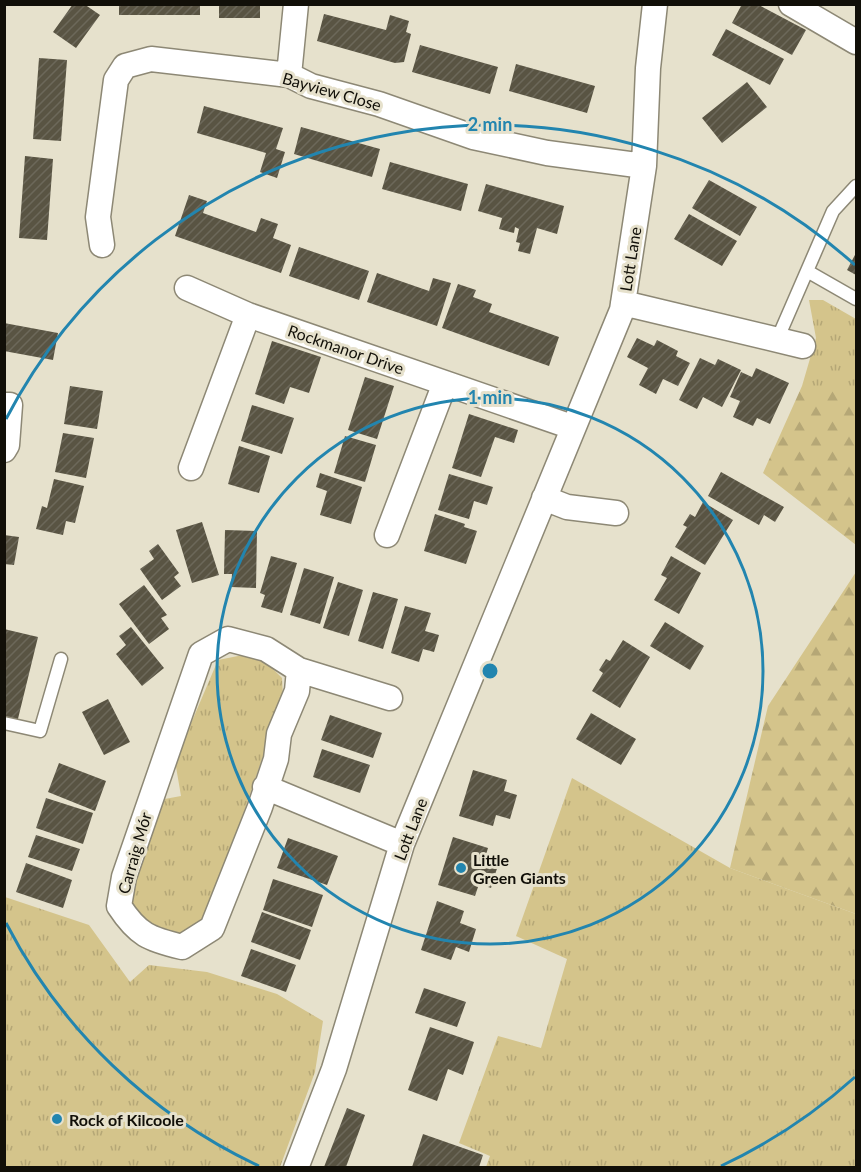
<svg xmlns="http://www.w3.org/2000/svg" width="861" height="1172" font-family="Lato,sans-serif">
<defs>
<pattern id="grass-tufts" width="24" height="20" patternUnits="userSpaceOnUse" patternTransform="scale(1.5)"><rect width="24" height="20" fill="#d4c48b"/><path d="M3 7l-1-3M5 7V3M7 7l1-3M15 17l-1-3M17 17v-4M19 17l1-3" fill="none" stroke="#b5a776"/></pattern>
<pattern id="forest-firs" width="22" height="20" patternUnits="userSpaceOnUse" patternTransform="scale(1.5)"><rect width="22" height="20" fill="#d4c48b"/><path d="M5 1l3.5 6h-7zM16 11l3.5 6h-7z" fill="#b5a776"/></pattern>
<pattern id="building-hatch" width="6" height="6" patternUnits="userSpaceOnUse" patternTransform="scale(1.5)"><rect width="6" height="6" fill="#595443"/><path d="M-1 1l2-2M0 6l6-6M5 7l2-2" fill="none" stroke="#6c685a"/></pattern>
</defs>
<rect width="100%" height="100%" fill="#e6e1cc"/>
<path fill="url(#grass-tufts)" d="M809,300H823L856,319V387L802,386L816,338Z
M243,655L264,660L282,678L283,697L208,918L179,938L135,916L130,896L159,800L181,796L175,761L218,660Z
M572,778L730,868L856,914V1167H486L490,1156L459,1143L498,1036L541,1048L567,959L516,936Z
M5,897L89,925L130,982L149,965L207,972L277,994L323,1021L315,1072L280,1167H5Z"/>
<path fill="url(#forest-firs)" d="M802,386H856V545L763,473Z
M856,572V914L730,868L768,706Z"/>
<path fill="url(#building-hatch)" d="M73,4H84L100,15L76,48L53,32Z
M119,4H200V15H119Z
M219,4H260V18H219Z
M742,4H757L806,30L792,55L732,23Z
M324,14L386,30L390,15L409,21L406,32L411,34L404,62L395,63L317,41Z
M726,29L784,59L770,85L712,55Z
M420,45L498,67L490,94L412,72Z
M39,58L67,60L61,141L33,139Z
M516,64L595,86L587,113L509,91Z
M747,82L767,107L722,143L702,118Z
M204,106L283,128L276,149L285,152L277,178L260,172L266,153L197,133Z
M301,127L380,149L372,177L294,154Z
M25,156L53,159L47,240L19,238Z
M390,162L468,184L461,211L382,189Z
M709,180L757,207L740,236L692,208Z
M486,184L564,206L557,234L537,228L530,254L518,251L520,243L516,242L519,229L515,227L514,233L499,229L502,218L478,211Z
M189,195L207,201L203,213L256,232L261,218L278,224L273,238L291,245L281,273L175,236Z
M689,214L737,241L722,266L674,239Z
M299,247L369,271L359,300L289,276Z
M856,253V275L847,270Z
M377,273L429,291L433,278L451,283L437,326L367,302Z
M458,284L476,290L473,297L492,304L489,312L559,337L549,366L442,328Z
M4,323L58,333L53,360L4,351Z
M637,338L654,346L657,340L678,351L676,356L690,363L678,386L663,379L656,394L639,385L648,368L627,357Z
M272,341L321,357L309,393L290,387L284,404L255,394Z
M700,358L715,365L718,359L741,370L722,407L703,397L697,409L679,400Z
M756,368L789,383L770,424L757,418L753,426L733,417L740,401L730,397L741,372L752,377Z
M365,377L394,386L377,439L348,430Z
M70,386L103,391L97,429L64,424Z
M252,405L294,418L282,454L241,441Z
M469,414L518,430L514,443L495,437L481,477L452,468Z
M63,433L94,438L86,478L55,472Z
M345,436L376,445L365,482L334,473Z
M239,446L270,456L259,493L228,484Z
M721,472L784,507L775,522L764,515L759,525L708,496Z
M320,473L362,487L351,524L320,515L327,491L316,487Z
M449,474L493,487L487,505L474,501L469,519L438,510Z
M54,479L84,486L75,523L66,521L63,535L36,529L42,506L47,508Z
M703,502L733,520L705,565L675,547L687,527L683,525L690,514L695,517Z
M435,514L465,524L464,527L477,531L466,564L424,551Z
M202,522L219,575L192,583L176,530Z
M225,530L257,531L256,588L231,587L232,574H224Z
M4,535L19,537L14,565L4,564Z
M158,544L179,573L174,577L181,586L162,600L140,569L154,559L149,551Z
M271,556L297,563L282,613L261,607L265,595L260,593Z
M671,556L701,573L679,614L654,600L667,578L661,575Z
M304,568L334,577L320,624L290,615Z
M338,582L363,590L349,636L323,628Z
M144,585L167,615L161,618L169,629L149,644L119,604Z
M373,592L398,599L383,649L358,641Z
M405,606L431,613L425,631L439,635L434,652L423,649L419,662L391,653Z
M665,622L704,646L690,670L650,646Z
M131,627L164,668L142,686L116,654L126,645L119,636Z
M4,629L38,637L15,731L4,728Z
M623,640L650,657L620,708L592,691L603,673L599,670L606,659L610,661Z
M108,699L130,742L104,755L82,712Z
M591,713L636,739L621,765L576,739Z
M330,715L382,733L373,758L321,740Z
M322,749L370,765L360,793L313,777Z
M59,763L106,781L95,811L48,792Z
M473,770L507,780L504,791L517,795L510,819L496,815L493,826L459,816Z
M46,798L93,813L83,844L36,828Z
M36,835L80,849L72,871L28,857Z
M453,837L488,848L485,858L499,862L491,888L479,884L475,896L438,885Z
M288,838L338,856L327,885L277,868Z
M26,863L72,880L63,908L16,892Z
M273,879L323,895L312,927L263,910Z
M437,901L464,911L460,923L476,929L469,952L456,947L451,960L421,950Z
M262,912L311,930L300,960L251,942Z
M251,949L296,965L286,992L241,976Z
M424,988L466,1002L457,1027L415,1013Z
M430,1027L474,1042L463,1075L448,1069L437,1101L408,1090Z
M347,1108L365,1115L346,1167H324Z
M423,1134L483,1155L479,1167H412Z"/>
<g fill="none" stroke-linecap="round" stroke-linejoin="round">
<g stroke="#8d8875" stroke-width="15">
<path id="service" d="M807,271L856,299
M777,340L833,211L856,186
M4,723L40,731L61,659"/>
</g>
<g stroke="#8d8875" stroke-width="27">
<path id="minor" d="M791,4L856,42
M289,75L296,4
M102,245L98,217L116,80L125,66L151,59L289,75L311,86L379,104L473,137L547,153L644,166
M187,288L248,315L572,427
M623,303L803,346
M4,405H10L7,445L4,450
M191,468L248,315
M544,498L567,507L616,513
M387,535L445,383
M228,639L266,649L299,670L297,691L279,734L276,759L260,807L212,928L182,947C149,939 138,935 119,906L124,877L201,654Z
M299,670L390,698
M265,787L402,844
M296,1168L334,1069L402,844L622,310L644,166L648,68L655,4"/>
</g>
<use href="#service" stroke="#fff" stroke-width="12"/>
<use href="#minor" stroke="#fff" stroke-width="24"/>
</g>
<g fill="none" stroke="#2285af" stroke-width="3">
<circle cx="490" cy="671" r="273"/>
<path d="M855 1077A546 546 0 0 1 721 1166M259 1166A546 546 0 0 1 6 923M6 419A546 546 0 0 1 855 265"/>
</g>
<g fill="#2285af" stroke="#e6e1cc" stroke-width="2">
<circle cx="461" cy="868" r="6"/>
<circle cx="57" cy="1119" r="6"/>
</g>
<g text-anchor="middle" dominant-baseline="central" stroke-width="6" stroke-linejoin="round" paint-order="stroke">
<g font-size="16" fill="#110f08" stroke="#e6e1cc">
<text transform="translate(332 91) rotate(16)">Bayview Close</text>
<text transform="translate(630 259) rotate(-81)">Lott Lane</text>
<text transform="translate(346 349) rotate(19)">Rockmanor Drive</text>
<text transform="translate(410 829) rotate(-69)">Lott Lane</text>
<text transform="translate(134 853) rotate(-74)">Carraig Mór</text>
</g>
<g font-size="16" font-weight="bold" fill="#110f08" stroke="#e6e1cc" text-anchor="start">
<text x="473" y="859">Little<tspan x="473" dy="18">Green Giants</tspan></text>
<text x="69" y="1119">Rock of Kilcoole</text>
</g>
</g>
<circle cx="490" cy="671" r="9" fill="#2285af" stroke="#e6e1cc" stroke-width="3"/>
<g font-size="18" text-anchor="middle" font-weight="bold" fill="#2285af" stroke="#e6e1cc" stroke-width="6" stroke-linejoin="round" paint-order="stroke">
<text x="490" y="131">2 min</text>
<text x="490" y="404">1 min</text>
</g>
<rect width="861" height="1172" fill="none" stroke="#110f08" stroke-width="12"/>
</svg>
